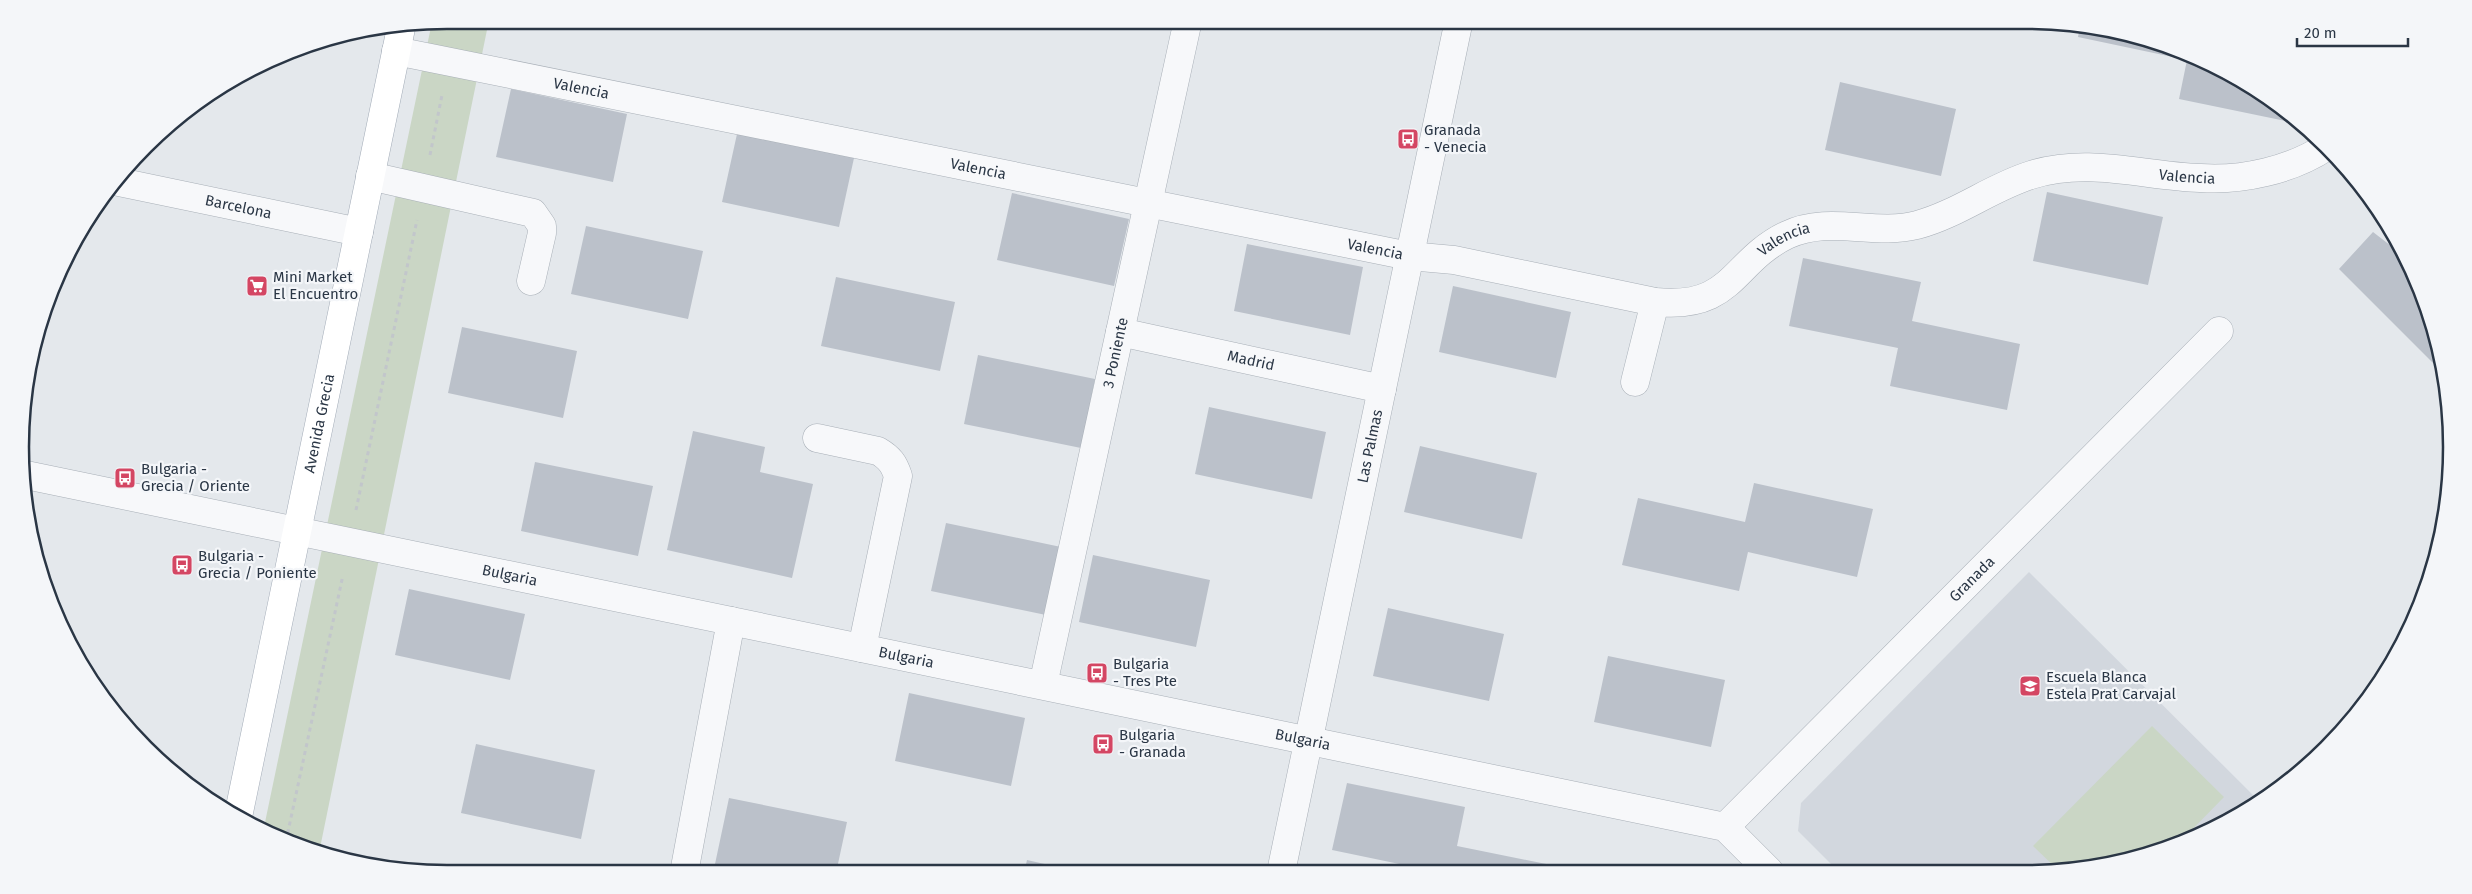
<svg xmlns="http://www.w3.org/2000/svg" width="2472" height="894" font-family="'Fira Sans',sans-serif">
<rect width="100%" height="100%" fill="#e4e8ec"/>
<path fill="#d2d7de" d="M2029,572L2258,800L2214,830L2081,870L1838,871L1798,831L1801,803Z"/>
<path fill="#cad6c5" d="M447,20H489L319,853L263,832L432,22Z
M2152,726L2224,797L2182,840L2081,870H2058L2033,846Z"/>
<path fill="#bbc1ca" d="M2080,27L2136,35L2214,64L2285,108L2296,119L2295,123L2179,99L2187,60L2078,37Z
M1840,82L1956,109L1941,176L1825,150Z
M511,89L627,114L613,182L496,157Z
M737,134L854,158L839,227L722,202Z
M2047,192L2163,217L2148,285L2033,261Z
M1012,193L1129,219L1114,286L997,260Z
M586,226L703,251L688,319L571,294Z
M2373,232L2395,249L2400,245L2429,310L2444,374L2339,269Z
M1247,244L1363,267L1350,335L1234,311Z
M1803,258L1921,282L1912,321L2020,344L2007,410L1890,386L1898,348L1789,326Z
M836,277L955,302L940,371L821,346Z
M1453,286L1571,312L1556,378L1439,352Z
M462,327L577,351L563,418L448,393Z
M978,355L1095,379L1081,448L964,424Z
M1209,407L1326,432L1312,499L1195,474Z
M693,431L765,447L760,472L813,484L792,578L667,550Z
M1420,446L1537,473L1522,539L1404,512Z
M535,462L653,486L638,556L521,531Z
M1754,483L1873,509L1857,577L1748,552L1739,591L1622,565L1638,498L1745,522Z
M946,523L1061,547L1046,615L931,591Z
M1093,555L1210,580L1196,647L1079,622Z
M409,589L525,614L510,680L395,655Z
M1388,608L1504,634L1489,701L1373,676Z
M1608,656L1725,680L1711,747L1594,722Z
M909,693L1025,718L1011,786L895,761Z
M476,744L595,770L581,839L461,813Z
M1347,783L1465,807L1457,846L1566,868L1565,871L1438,872L1332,850Z
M729,798L847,822L836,873H759L715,864Z
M1027,860L1080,872V873H1024Z"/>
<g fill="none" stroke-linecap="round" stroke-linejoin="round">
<g stroke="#a8afb7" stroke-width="29">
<g id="minor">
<path id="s1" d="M396,51L1409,256L1454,260L1655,302C1734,310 1731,262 1787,235C1829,215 1874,236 1917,225C1958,214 1992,187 2031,175C2089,157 2142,176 2200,178C2242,181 2291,170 2326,147"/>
<path d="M370,176L533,213L542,226V233L531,281"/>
<path id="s2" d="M119,182L359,232"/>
<path id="s3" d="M1120,332L1382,389"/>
<path d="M1635,382L1655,302"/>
<path d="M817,438L878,451C890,458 894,464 898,476L862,648"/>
<path id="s4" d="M26,475L1725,827L1769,871"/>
<path id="s5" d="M1043,685L1188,20"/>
<path id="s6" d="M1725,827L2219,331"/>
<path id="s7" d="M1281,872L1459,20"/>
<path d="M684,873L731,621"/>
</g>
</g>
<g stroke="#a3acb8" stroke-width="29">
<g id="major">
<path id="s8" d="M238,817L401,28"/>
</g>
</g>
<path stroke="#c2c6cb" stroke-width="3" stroke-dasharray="4 4" stroke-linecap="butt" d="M456,30L458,20
M430,155L442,95
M356,510L417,220
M286,841L343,575"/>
<use href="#minor" stroke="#f7f8fa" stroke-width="28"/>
<use href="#major" stroke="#fff" stroke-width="28"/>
</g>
<defs>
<g id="bus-square" transform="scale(1.125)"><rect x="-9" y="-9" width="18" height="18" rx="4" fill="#d44663" stroke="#f4f6f9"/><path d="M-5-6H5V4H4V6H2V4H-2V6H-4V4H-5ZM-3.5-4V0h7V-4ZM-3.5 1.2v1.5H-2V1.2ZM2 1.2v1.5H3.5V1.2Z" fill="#fff"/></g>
<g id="supermarket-square" transform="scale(1.125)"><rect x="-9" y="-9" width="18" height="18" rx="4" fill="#d44663" stroke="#f4f6f9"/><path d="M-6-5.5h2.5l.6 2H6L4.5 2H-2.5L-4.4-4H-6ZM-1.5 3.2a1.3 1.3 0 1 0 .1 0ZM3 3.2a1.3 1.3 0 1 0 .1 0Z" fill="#fff"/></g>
<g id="school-square" transform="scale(1.125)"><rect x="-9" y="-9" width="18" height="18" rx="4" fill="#d44663" stroke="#f4f6f9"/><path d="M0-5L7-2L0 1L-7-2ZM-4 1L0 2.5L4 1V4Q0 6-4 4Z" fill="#fff"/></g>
</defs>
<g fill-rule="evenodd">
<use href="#bus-square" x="1408" y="139"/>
<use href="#supermarket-square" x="257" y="286"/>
<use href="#bus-square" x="125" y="478"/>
<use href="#bus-square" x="182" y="565"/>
<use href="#bus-square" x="1097" y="673"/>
<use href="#school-square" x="2030" y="686"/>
<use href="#bus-square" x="1103" y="744"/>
</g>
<g text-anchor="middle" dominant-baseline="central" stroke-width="4.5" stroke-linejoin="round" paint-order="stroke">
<g font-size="15" fill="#2a3645" stroke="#f4f6f9">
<text stroke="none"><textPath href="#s1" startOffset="189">Valencia</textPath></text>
<text stroke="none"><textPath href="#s1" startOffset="594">Valencia</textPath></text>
<text stroke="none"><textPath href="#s1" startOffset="1852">Valencia</textPath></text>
<text stroke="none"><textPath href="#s2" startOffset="122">Barcelona</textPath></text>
<text stroke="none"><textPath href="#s1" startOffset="1434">Valencia</textPath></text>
<text stroke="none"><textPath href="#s1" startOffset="999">Valencia</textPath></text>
<text stroke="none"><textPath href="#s5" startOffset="340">3 Poniente</textPath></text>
<text stroke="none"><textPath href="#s3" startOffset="134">Madrid</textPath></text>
<text stroke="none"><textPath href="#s8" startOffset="402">Avenida Grecia</textPath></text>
<text stroke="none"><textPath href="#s7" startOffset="435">Las Palmas</textPath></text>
<text stroke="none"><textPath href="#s4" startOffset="494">Bulgaria</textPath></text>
<text stroke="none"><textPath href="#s6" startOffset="350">Granada</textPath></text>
<text stroke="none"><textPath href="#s4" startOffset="899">Bulgaria</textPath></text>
<text stroke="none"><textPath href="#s4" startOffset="1304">Bulgaria</textPath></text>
</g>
<g font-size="15" fill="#2a3645" stroke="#f4f6f9" text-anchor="start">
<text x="1424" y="130">Granada<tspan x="1424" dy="17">- Venecia</tspan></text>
<text x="273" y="277">Mini Market<tspan x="273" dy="17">El Encuentro</tspan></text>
<text x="141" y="469">Bulgaria -<tspan x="141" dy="17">Grecia / Oriente</tspan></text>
<text x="198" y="556">Bulgaria -<tspan x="198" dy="17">Grecia / Poniente</tspan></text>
<text x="1113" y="664">Bulgaria<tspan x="1113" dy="17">- Tres Pte</tspan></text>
<text x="2046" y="677">Escuela Blanca<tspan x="2046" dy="17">Estela Prat Carvajal</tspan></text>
<text x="1119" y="735">Bulgaria<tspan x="1119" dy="17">- Granada</tspan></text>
</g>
</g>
<path d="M0 0H2472V894H0ZM447 29H2025A418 418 0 0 1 2443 447V447A418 418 0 0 1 2025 865H447A418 418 0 0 1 29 447V447A418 418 0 0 1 447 29Z" fill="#f4f6f9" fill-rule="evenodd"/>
<path fill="none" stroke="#2a3645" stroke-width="2.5" d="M447 29H2025A418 418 0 0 1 2443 447V447A418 418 0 0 1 2025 865H447A418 418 0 0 1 29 447V447A418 418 0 0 1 447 29Z"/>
<path d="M2297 38v8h111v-8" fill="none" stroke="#2a3645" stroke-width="2.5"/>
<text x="2304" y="38" font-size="15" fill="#2a3645" stroke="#f4f6f9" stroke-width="4" paint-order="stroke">20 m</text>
</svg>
